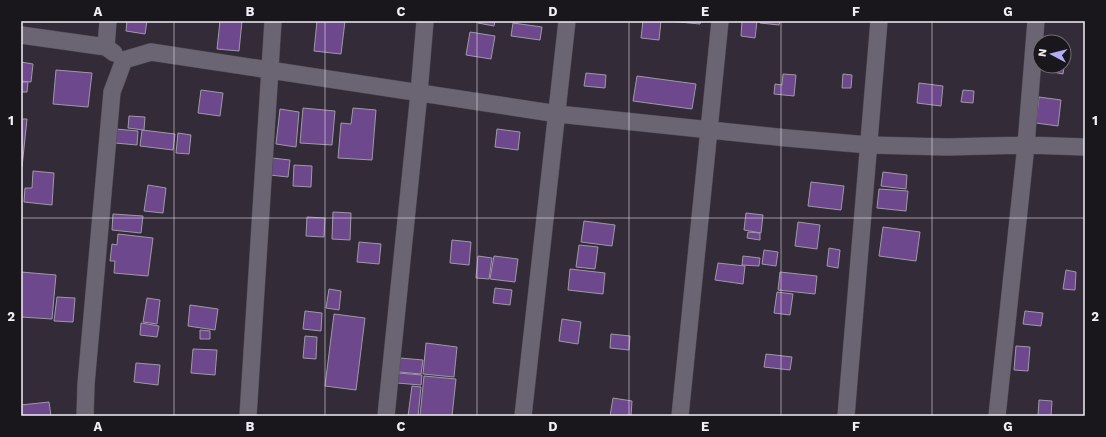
<svg xmlns="http://www.w3.org/2000/svg" width="1106" height="437" font-family="'Work Sans',sans-serif">
<rect width="100%" height="100%" fill="#332c38"/>
<path fill="#6e488c" stroke="#9f98a7" d="M127,21H147L145,34L126,31Z
M220,21H242L239,51L217,49Z
M317,21H345L341,54L314,51Z
M478,21H495L494,26L478,23Z
M643,21H661L659,40L641,38Z
M669,21H701L700,24Z
M742,21H757L755,38L741,36Z
M760,21H780L779,25L760,23Z
M513,23L542,27L540,40L511,36Z
M470,32L495,36L491,59L466,55Z
M1064,59H1065L1063,74L1048,71V66H1064Z
M21,62L33,64L31,82L21,81Z
M56,70L92,73L88,107L53,104Z
M586,73L606,75L605,88L584,86Z
M783,74L796,75L794,96L774,94L775,84L782,85Z
M843,74L852,75L851,88H842Z
M637,76L696,84L692,109L633,101Z
M21,82H28L27,92H21Z
M919,83L943,86L941,106L917,103Z
M201,90L223,93L220,116L198,113Z
M963,90L974,91L973,103L961,102Z
M1039,97L1061,100L1058,126L1036,123Z
M303,108L335,111L332,145L300,143Z
M353,108L376,110L372,160L338,158L341,123L351,124Z
M280,109L299,112L296,147L276,144Z
M129,116L145,117L144,130L128,128Z
M21,119H27L22,167L21,166Z
M116,129L138,131L137,145L115,143Z
M497,129L520,132L518,150L495,147Z
M142,130L175,134L173,150L140,146Z
M178,133L191,135L189,154L176,153Z
M272,158L290,160L288,177L270,175Z
M294,165L312,166L311,187L293,186Z
M33,171L54,173L52,205L24,202L25,188H32Z
M883,172L907,175L906,189L881,186Z
M811,182L844,186L841,210L808,206Z
M148,185L166,188L163,213L144,211Z
M879,189L908,191L906,211L877,208Z
M333,212L351,213L350,240L332,239Z
M746,213L763,215L761,233L744,230Z
M113,214L143,216L141,233L112,230Z
M307,217L325,218L324,237L306,236Z
M584,221L615,225L612,246L581,242Z
M798,222L820,225L817,249L795,246Z
M883,227L920,232L916,261L879,256Z
M748,232L760,233V240L747,238Z
M118,234L153,238L148,276L114,273L115,261H110L112,244L117,245Z
M452,240L471,242L469,265L450,263Z
M359,242L381,244L379,264L357,262Z
M579,245L598,247L595,269L576,267Z
M829,248L840,250L838,268L827,266Z
M764,250L778,252L776,266L762,264Z
M478,256L492,258L489,279L476,278Z
M494,256L518,259L515,282L490,279Z
M743,256L760,258L759,266L742,265Z
M718,263L745,266L743,284L715,280Z
M570,269L605,273L603,294L568,290Z
M1066,270L1076,272L1075,290L1063,289Z
M21,272L56,275L52,319L21,317Z
M780,272L817,276L815,294L778,290Z
M495,288L512,290L510,305L493,303Z
M329,289L341,291L339,310L326,308Z
M777,292L793,294L790,315L774,313Z
M57,297L75,298L73,322L54,321Z
M147,298L160,300L157,324L143,322Z
M190,305L218,309L215,330L188,326Z
M305,311L322,313L321,331L303,329Z
M1025,311L1043,313L1041,326L1023,324Z
M334,314L365,318L356,390L325,386Z
M562,319L581,322L578,344L559,341Z
M141,323L159,326L157,337L140,335Z
M200,330L210,331V339H200Z
M611,334L630,336L629,350L610,348Z
M305,336L317,337L316,359L303,358Z
M426,343L457,347L454,377L423,374Z
M1016,346L1030,347L1028,371L1014,370Z
M193,349L217,350L215,375L191,373Z
M766,354L792,357L790,370L764,367Z
M400,358L423,360L421,374L399,372Z
M136,363L160,365L158,385L134,382Z
M398,373L422,375L421,385L397,383Z
M424,376L456,379L452,416H420Z
M412,386L421,387L418,416H408Z
M613,398L632,401L631,416H610Z
M1039,400L1052,401L1051,416H1038Z
M49,402L51,416H21V405Z"/>
<g fill="none" stroke-linecap="round" stroke-linejoin="round">
<g stroke="#4e4953" stroke-width="18">
<path id="minor" d="M108,21L106,47L114,53
M21,35L106,47
M85,416L86,384L112,92L124,60L151,52L558,114L787,138L869,145L947,147L1026,145L1085,147
M248,416L273,21
M386,416L419,93L425,21
M523,416L567,21
M680,416L720,21
M846,416L879,21
M997,416L1026,145L1036,21"/>
</g>
<use href="#minor" stroke="#6b6472" stroke-width="17"/>
</g>
<path fill="none" stroke="#f2eef6" stroke-width="1" stroke-opacity="0.55" d="M174,21V416M325,21V416M477,21V416M629,21V416M781,21V416M932,21V416M21,218H1085"/>
<rect width="1106" height="437" fill="none" stroke="#19161c" stroke-width="44"/>
<g transform="translate(1052 54) rotate(277)"><circle r="19" fill="#19161c" stroke="#706c73"/>
<path d="M0-3L7 15L0 10L-7 15Z" fill="#b2adf9"/>
<text y="-6" font-size="11" font-weight="bold" text-anchor="middle" fill="#f2eef6">N</text>
</g>
<rect x="22" y="22" width="1062" height="393" fill="none" stroke="#f2eef6" stroke-width="1.5"/>
<g font-size="13" text-anchor="middle" font-weight="bold" fill="#f2eef6">
<text x="98" y="16">A</text>
<text x="250" y="16">B</text>
<text x="401" y="16">C</text>
<text x="553" y="16">D</text>
<text x="705" y="16">E</text>
<text x="856" y="16">F</text>
<text x="1008" y="16">G</text>
<text x="11" y="125">1</text>
<text x="1095" y="125">1</text>
<text x="11" y="321">2</text>
<text x="1095" y="321">2</text>
<text x="98" y="431">A</text>
<text x="250" y="431">B</text>
<text x="401" y="431">C</text>
<text x="553" y="431">D</text>
<text x="705" y="431">E</text>
<text x="856" y="431">F</text>
<text x="1008" y="431">G</text>
</g>
</svg>
